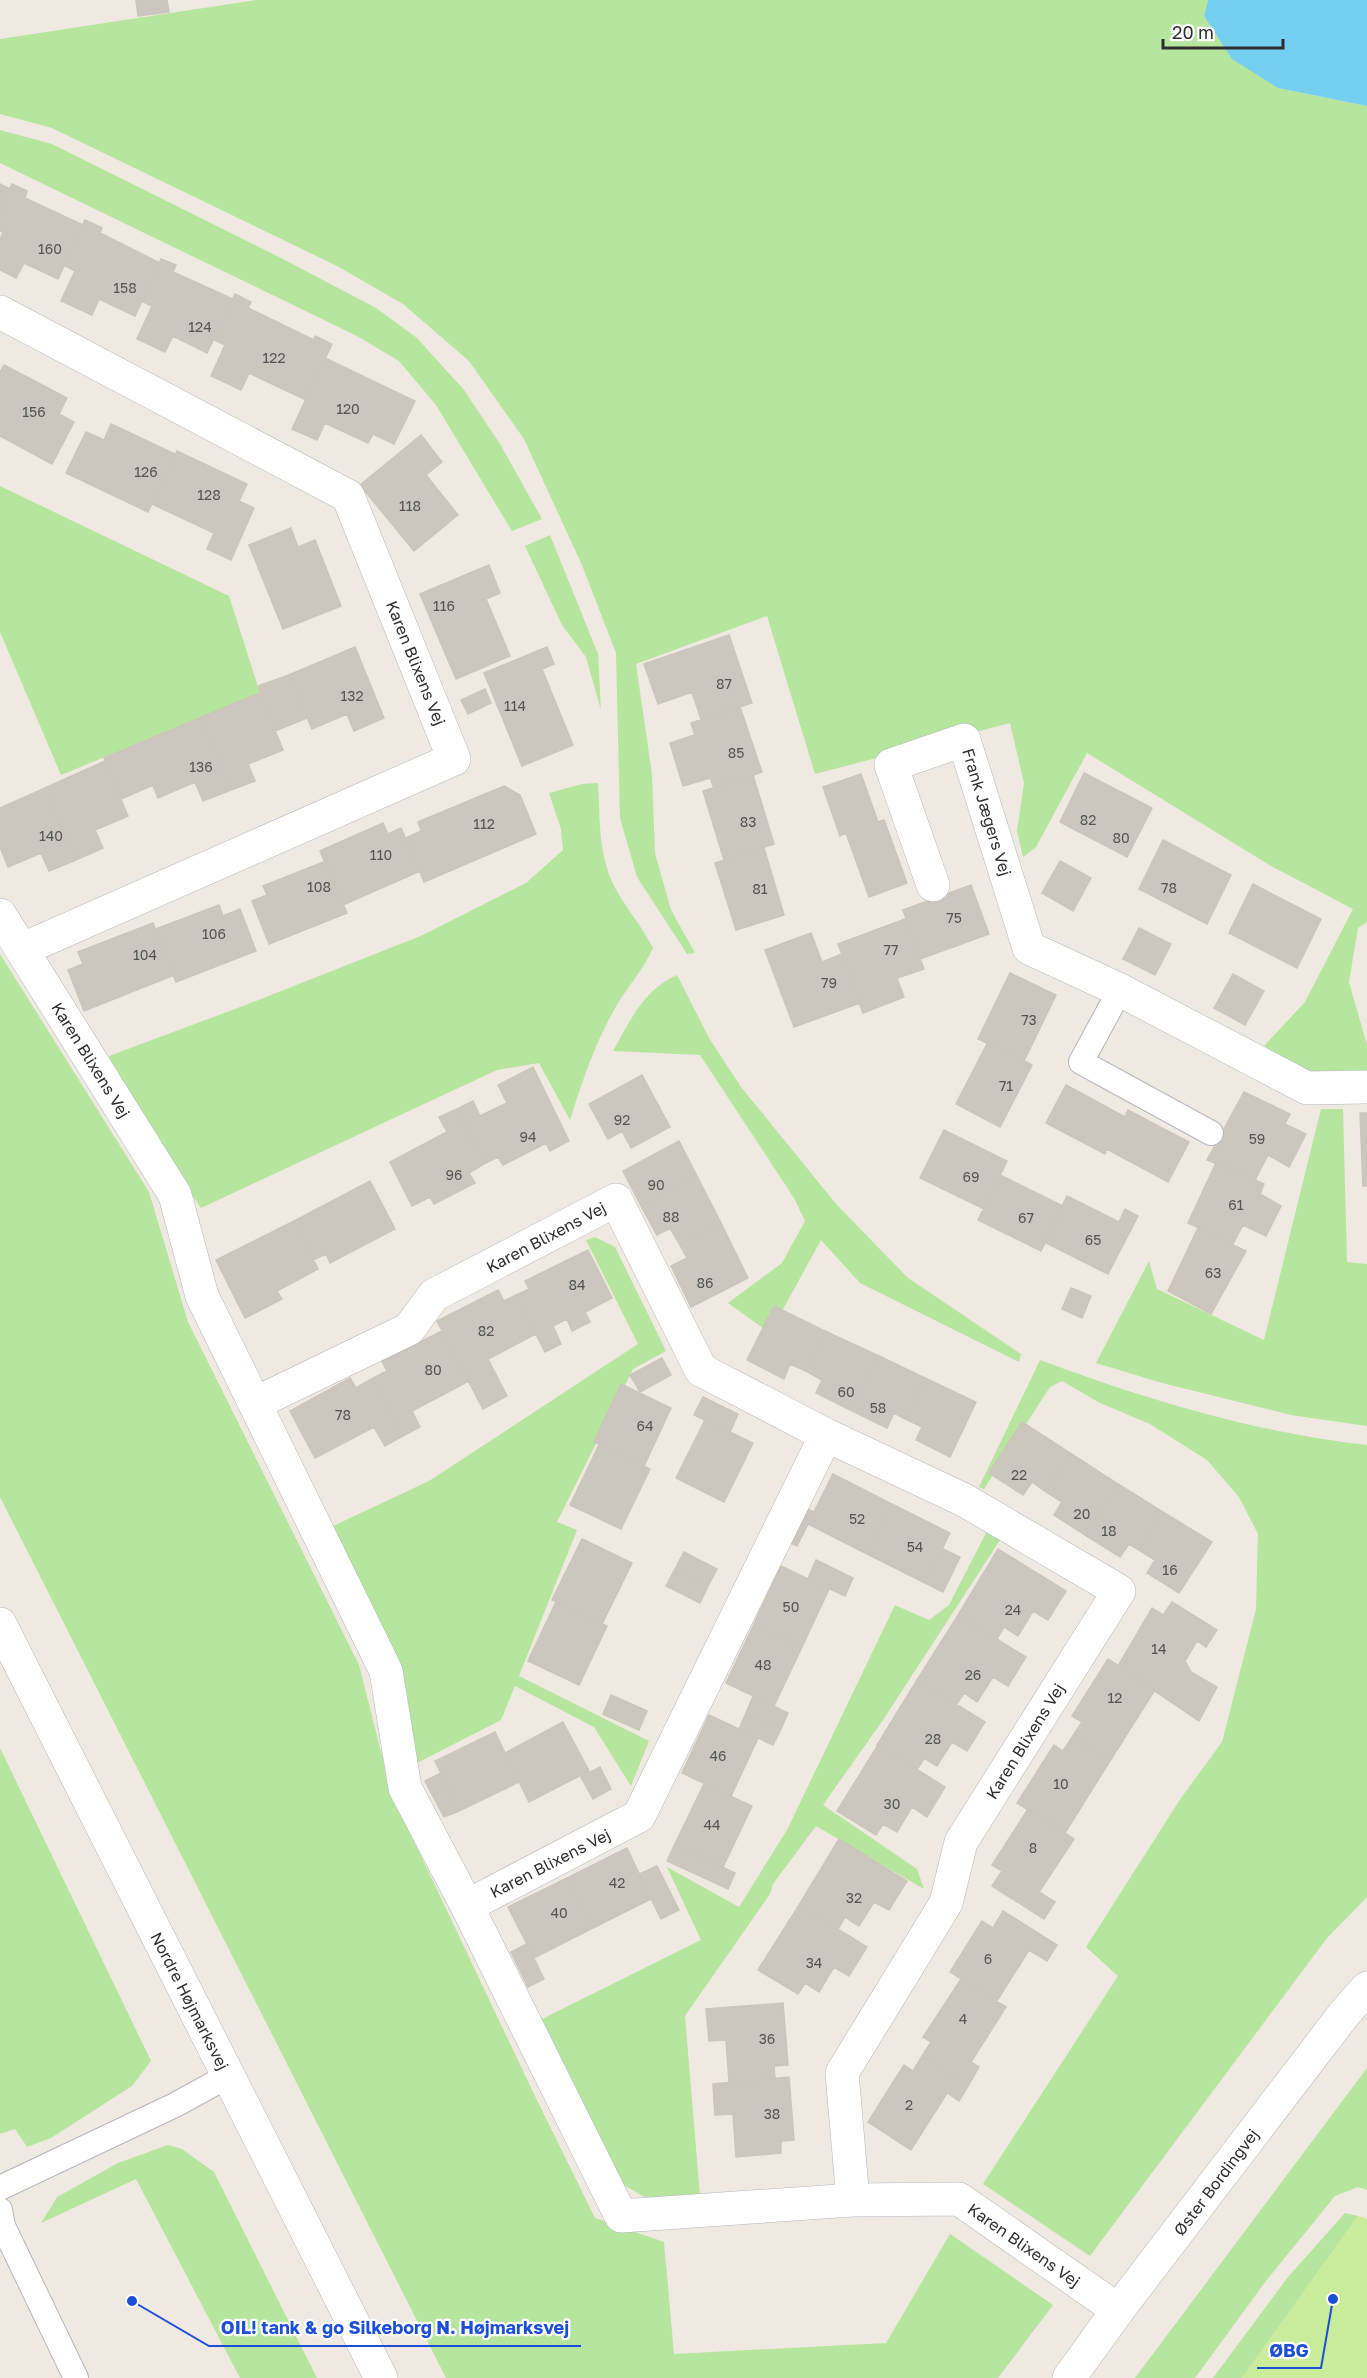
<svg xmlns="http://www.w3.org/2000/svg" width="1367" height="2378" font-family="'Golos Text',sans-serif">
<rect width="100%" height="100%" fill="#efe9e1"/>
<path fill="#b6e59e" d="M256,0H1208L1204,17L1278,88L1367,106V922L1358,928L1349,982L1367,1045V1070L1302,1072L1264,1046L1305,1002L1353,909L1271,866L1087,753L1036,847L1023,857L1017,831L1024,783L1010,723L815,774L767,616L636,664L652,774L655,853L671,910L695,953L687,954L637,877L620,818L616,653L582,565L524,439L469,361L403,304L337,266L52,128L0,114V39Z
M0,130L52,144L281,258L376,308L417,338L464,390L500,444L542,519L512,531L436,405L399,361L357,336L0,163Z
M0,486L229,596L260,693L61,775L0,632Z
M550,535L598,654L601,710L586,657L562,625L525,546Z
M598,783C600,821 598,860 618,893C629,912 643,928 653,948C644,968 630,984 618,1003C596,1040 583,1079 570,1120L539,1063L497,1070L201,1208L145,1127L109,1056L243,1006L423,935L526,883L563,850L561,829L549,793L582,784Z
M0,954L149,1192L188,1322L359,1665L392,1795L533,2092L595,2218L664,2242L674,2354L886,2343L950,2234L1053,2305L998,2378H446L0,1497Z
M677,975L709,1038L741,1087L837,1205L908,1278L1021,1354L1019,1362L860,1283L821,1240L770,1333L728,1303L782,1263L805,1221L794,1198L700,1055L613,1051C630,1021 644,989 677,975Z
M1321,1109H1343L1347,1262L1367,1264V1426L1291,1415L1162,1383L1096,1363L1149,1261L1157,1289L1264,1340Z
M595,1237L615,1247L666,1351L633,1369L557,1522L577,1530L519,1676L649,1741L631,1786L594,1727L515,1686L501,1720L417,1763L331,1527L429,1481L638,1344L586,1240Z
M1040,1360C1144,1399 1256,1433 1367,1445V1897L1327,1938L1090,2256L983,2184L1118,1976L1086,1947L1181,1798L1222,1742L1256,1609L1258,1534L1239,1497L1207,1460L1150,1424L1100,1403L1062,1381L1050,1387L984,1489L979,1487Z
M987,1531L1002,1537L883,1720L823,1805L917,1869L924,1889L816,1826L773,1884L770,1894L685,2016L700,2196L651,2201L622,2184L538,2021L701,1940L667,1867L739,1907L787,1830L895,1605L929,1620L949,1605Z
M0,1748L151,2061L132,2086L51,2138L27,2147L15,2129L0,2134Z
M1367,2068V2190L1358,2187L1335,2196L1266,2281L1195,2378H1135Z
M168,2145L182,2149L214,2172L317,2378H240L136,2179L41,2223L57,2197L118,2163Z
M1345,2213L1358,2216L1242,2378H1213L1288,2277Z"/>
<path fill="#c9ec9a" d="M1358,2216L1367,2219V2378H1242Z"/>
<path fill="#75cff0" d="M1208,0H1367V106L1278,88L1232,59L1204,16Z"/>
<path fill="#cbc7bf" stroke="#cbc5ba" stroke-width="1.5" d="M136,0H167L169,12L138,16Z
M0,184L10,189L0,211Z
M12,184L27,191L25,198L83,225L58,279L24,263L16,278L0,270V240L3,232L0,231V211Z
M85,220L102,228L100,233L160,263L135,316L99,299L92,315L61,301L75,271L64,265Z
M161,259L176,265L173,272L233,299L207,353L173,336L165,352L137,339L152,306L141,301Z
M235,294L251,302L248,308L314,340L315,336L332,344L306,400L249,373L241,390L211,376L225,345L213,339Z
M325,358L415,401L394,444L373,434L368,443L325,423L317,440L292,429Z
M4,365L67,398L59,414L74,422L52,464L0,436V372Z
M111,424L175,454L148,512L66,473L86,432L104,440Z
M421,435L442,462L426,475L458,515L414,551L360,485Z
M177,451L247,484L239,501L254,508L231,560L207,549L214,533L152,504Z
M291,528L298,547L315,540L341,606L283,629L249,545Z
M489,565L500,593L486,599L510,656L456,679L420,594Z
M729,635L752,703L701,719L692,692L658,704L644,664Z
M355,647L384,718L354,731L347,714L312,729L289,675Z
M547,647L554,664L542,669L573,745L522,766L484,673Z
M289,675L307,718L275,731L258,686Z
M485,689L491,703L468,714L461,700Z
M260,693L283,750L248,764L255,781L231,790L202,717Z
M740,707L762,772L714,788L710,778L683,786L670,743L695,735L691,723Z
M202,717L231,790L203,801L195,782L158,798L153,785L121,799L104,758Z
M105,761L128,816L95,830L103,848L76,860L45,788Z
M1084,773L1152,808L1127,857L1060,822Z
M861,774L878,822L884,820L907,883L869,897L846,833L840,836L823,787Z
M753,775L774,844L724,860L703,791Z
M504,786L520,795L536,834L424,882L406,838L421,831L418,822Z
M45,788L76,860L49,871L41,853L8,867L0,847V808Z
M383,823L388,834L401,828L420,871L343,905L320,851Z
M1163,840L1231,875L1207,924L1139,889Z
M764,848L784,915L736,930L715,863Z
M326,861L347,913L269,944L252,901L267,895L263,886Z
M1060,861L1091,878L1073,911L1042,893Z
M1253,884L1321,919L1297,968L1229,933Z
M971,885L989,934L920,959L903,910Z
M219,905L223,916L240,909L256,951L176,982L156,929Z
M905,919L924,969L897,978L904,997L863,1013L838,944Z
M153,923L174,975L84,1011L68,970L83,964L78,952Z
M1139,928L1171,944L1155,975L1123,959Z
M811,933L822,962L842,954L860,1003L794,1027L765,950Z
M1010,973L1056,995L1024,1061L978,1039Z
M1233,974L1264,991L1245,1025L1214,1008Z
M988,1042L1032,1065L1000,1127L956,1104Z
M533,1067L569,1141L550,1151L546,1143L503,1165L498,1157L484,1164L457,1109L473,1101L480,1116L507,1103L498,1085Z
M642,1075L670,1127L631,1148L622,1131L608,1139L589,1104Z
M1066,1085L1125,1117L1128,1110L1189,1142L1168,1182L1107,1149L1105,1154L1046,1123Z
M1244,1092L1290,1114L1285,1124L1306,1134L1289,1167L1268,1155L1255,1180L1207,1160Z
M457,1109L484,1164L469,1173L475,1183L434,1204L430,1197L412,1206L390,1162L447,1132L439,1117Z
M1360,1113H1367V1186H1363Z
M944,1130L1007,1161L984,1209L920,1178Z
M679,1141L697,1176L641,1206L623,1171Z
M1216,1163L1264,1184L1260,1194L1281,1206L1266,1236L1243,1225L1233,1244L1188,1223Z
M1000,1175L1063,1206L1041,1251L978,1220Z
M697,1176L722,1225L680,1245L670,1228L657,1235L641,1206Z
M370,1181L395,1229L330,1263L326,1254L313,1260L294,1221Z
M1067,1196L1119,1222L1125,1209L1138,1216L1108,1274L1044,1242Z
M294,1221L318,1269L277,1291L282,1299L245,1318L216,1260Z
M722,1225L748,1278L691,1307L671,1266L687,1258L680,1245Z
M1198,1228L1246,1251L1211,1314L1168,1291Z
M588,1250L612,1298L585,1312L590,1322L572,1331L567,1319L553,1326L561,1344L545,1352L516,1295L529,1289L525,1281Z
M1071,1288L1091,1296L1082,1318L1062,1309Z
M498,1290L504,1301L516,1295L536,1334L488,1359L507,1396L483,1409L437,1321Z
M774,1306L825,1331L806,1371L790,1364L784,1379L747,1360Z
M442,1331L469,1381L412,1411L420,1427L403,1436L373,1378L387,1371L382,1361Z
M825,1331L877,1355L850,1410L816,1393L822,1380L806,1371Z
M877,1355L925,1378L905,1419L894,1413L887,1428L850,1410Z
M662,1358L671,1375L640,1392L630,1375Z
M350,1378L356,1388L373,1378L403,1436L385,1446L374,1427L315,1458L290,1411Z
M925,1378L976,1402L950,1457L916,1440L922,1427L905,1419Z
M621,1384L671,1408L644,1466L594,1442Z
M703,1397L738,1414L730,1432L694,1415Z
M705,1420L753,1443L724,1502L676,1478Z
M1022,1422L1070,1453L1046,1492L1032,1482L1023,1495L989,1473Z
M599,1445L650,1469L621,1529L570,1505Z
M1070,1453L1118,1484L1085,1535L1054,1515L1062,1502L1046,1492Z
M833,1474L892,1504L867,1554L808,1524Z
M1118,1484L1163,1512L1139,1550L1129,1544L1120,1557L1085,1535Z
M798,1504L814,1512L797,1546L781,1538Z
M892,1504L950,1533L925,1583L867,1554Z
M1163,1512L1212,1542L1179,1593L1147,1573L1155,1560L1139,1550Z
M582,1539L632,1563L602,1624L552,1600Z
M943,1549L960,1557L943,1592L925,1583Z
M998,1549L1066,1591L1048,1620L1033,1611L1018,1636L1004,1627L997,1639L958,1615Z
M684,1552L717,1569L708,1586L675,1569Z
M816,1560L853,1578L845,1596L808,1579Z
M781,1566L829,1589L802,1647L754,1624Z
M675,1569L708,1586L700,1603L666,1586Z
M556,1602L607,1626L579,1685L528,1661Z
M1172,1602L1217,1630L1206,1647L1197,1641L1185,1661L1191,1672L1217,1687L1199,1721L1118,1666L1152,1608L1163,1615Z
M958,1615L1026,1657L1008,1686L993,1677L977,1702L964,1693L957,1704L917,1680Z
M754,1624L802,1647L774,1706L726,1683Z
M1108,1659L1155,1690L1110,1761L1072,1737L1082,1722L1072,1716Z
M917,1680L985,1722L967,1751L952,1742L937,1766L924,1758L917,1770L877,1745Z
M611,1695L647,1711L639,1730L603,1714Z
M753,1696L788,1713L781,1729L746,1713Z
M746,1713L781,1729L773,1745L739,1729Z
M709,1715L758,1738L731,1796L682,1773Z
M563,1722L589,1771L529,1802L505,1753Z
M495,1732L519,1782L459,1811L435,1761Z
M1072,1737L1110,1761L1065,1833L1017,1803L1054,1745L1063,1751Z
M878,1745L945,1787L927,1817L912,1807L897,1832L883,1824L876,1835L837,1811Z
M600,1767L611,1789L593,1799L581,1777Z
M441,1773L459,1811L444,1817L425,1781Z
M704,1784L752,1806L723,1867L675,1844Z
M1028,1809L1074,1839L1039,1892L1055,1902L1044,1919L992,1886L1002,1871L992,1865Z
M839,1839L907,1881L889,1910L874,1902L859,1926L845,1917L838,1929L799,1905Z
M675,1844L735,1873L728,1889L667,1861Z
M627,1848L651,1899L593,1928L567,1878Z
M657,1866L679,1910L661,1919L639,1874Z
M567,1878L593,1928L534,1958L508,1907Z
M799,1905L867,1947L849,1976L834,1967L819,1992L805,1983L798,1994L758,1970Z
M1003,1911L1057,1945L1047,1961L1029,1950L997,2001L950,1972L982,1921L993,1928Z
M527,1944L544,1979L528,1987L511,1952Z
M961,1979L1006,2007L971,2062L979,2067L968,2086L922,2056L931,2042L923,2037Z
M783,2003L788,2065L774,2066L775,2079L729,2082L726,2040L709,2041L706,2009Z
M922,2056L968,2086L959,2101L947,2093L911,2150L868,2122L904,2065L913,2071Z
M789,2077L794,2140L781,2141V2153L736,2157L733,2114L715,2115L713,2084Z"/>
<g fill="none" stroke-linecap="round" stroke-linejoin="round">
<g stroke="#b4b7c1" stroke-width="26">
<path id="service" d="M1120,990L1081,1062L1211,1133
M0,2188L175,2105L228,2076
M0,2210L3,2226L76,2378"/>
</g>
<g stroke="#b4b7c1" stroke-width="34">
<path id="minor" d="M0,312L348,496L454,759L23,949
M933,885L891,765L964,740L1029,948L1120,990L1307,1088L1367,1087
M0,915L175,1195L202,1296L386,1671L405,1788L467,1906L621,2216L853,2200L959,2199L1118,2310
M256,1403L409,1329L434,1295L616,1200L701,1370L826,1435L964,1500L1119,1591L961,1842L946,1903L842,2073L853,2200
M467,1906L639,1816L826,1435"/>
</g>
<g stroke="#b4b7c1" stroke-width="34">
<path id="tertiary" d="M0,1624L381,2378
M1069,2378L1118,2310L1344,2014L1367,1988"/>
</g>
<use href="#service" stroke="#fff" stroke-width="24"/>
<use href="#minor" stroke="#fff" stroke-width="33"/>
<use href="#tertiary" stroke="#fff" stroke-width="33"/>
</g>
<g text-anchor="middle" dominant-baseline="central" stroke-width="4.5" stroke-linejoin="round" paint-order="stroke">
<g font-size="14" fill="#555452">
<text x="50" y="248">160</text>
<text x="125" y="287">158</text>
<text x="200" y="326">124</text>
<text x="274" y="357">122</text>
<text x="348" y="408">120</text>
<text x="34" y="411">156</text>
<text x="146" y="471">126</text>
<text x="209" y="494">128</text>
<text x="410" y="505">118</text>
<text x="444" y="605">116</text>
<text x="724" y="683">87</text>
<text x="352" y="695">132</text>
<text x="515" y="705">114</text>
<text x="736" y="752">85</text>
<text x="201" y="766">136</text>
<text x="1088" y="819">82</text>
<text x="748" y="821">83</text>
<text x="484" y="823">112</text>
<text x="51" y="835">140</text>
<text x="1121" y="837">80</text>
<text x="381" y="854">110</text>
<text x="319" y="886">108</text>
<text x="1169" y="887">78</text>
<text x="760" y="888">81</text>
<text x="954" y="917">75</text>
<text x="214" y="933">106</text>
<text x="891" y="949">77</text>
<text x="145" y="954">104</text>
<text x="829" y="982">79</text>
<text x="1029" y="1019">73</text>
<text x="1006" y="1085">71</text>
<text x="622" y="1119">92</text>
<text x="528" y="1136">94</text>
<text x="1257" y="1138">59</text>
<text x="454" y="1174">96</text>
<text x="971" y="1176">69</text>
<text x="656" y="1184">90</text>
<text x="1236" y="1204">61</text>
<text x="671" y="1216">88</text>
<text x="1026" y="1217">67</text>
<text x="1093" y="1239">65</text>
<text x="1213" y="1272">63</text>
<text x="705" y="1282">86</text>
<text x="577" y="1284">84</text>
<text x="486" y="1330">82</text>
<text x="433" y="1369">80</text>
<text x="846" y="1391">60</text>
<text x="878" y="1407">58</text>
<text x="343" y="1414">78</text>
<text x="645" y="1425">64</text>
<text x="1019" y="1474">22</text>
<text x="1082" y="1513">20</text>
<text x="857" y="1518">52</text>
<text x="1109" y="1530">18</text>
<text x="915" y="1546">54</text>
<text x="1170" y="1569">16</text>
<text x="791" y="1606">50</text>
<text x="1013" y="1609">24</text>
<text x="1159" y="1648">14</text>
<text x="763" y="1664">48</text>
<text x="973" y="1674">26</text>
<text x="1115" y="1697">12</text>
<text x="933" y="1738">28</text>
<text x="718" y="1755">46</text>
<text x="1061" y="1783">10</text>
<text x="892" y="1803">30</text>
<text x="712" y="1824">44</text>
<text x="1033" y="1847">8</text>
<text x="617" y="1882">42</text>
<text x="854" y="1897">32</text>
<text x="559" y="1912">40</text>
<text x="988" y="1958">6</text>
<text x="814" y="1962">34</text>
<text x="963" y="2018">4</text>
<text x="767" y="2038">36</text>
<text x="909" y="2104">2</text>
<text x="772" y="2113">38</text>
</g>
<g font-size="16" fill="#2e2e2e" stroke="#fff">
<text transform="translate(416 663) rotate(68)">Karen Blixens Vej</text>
<text transform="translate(987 812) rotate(73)">Frank Jægers Vej</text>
<text transform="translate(91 1060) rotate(58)">Karen Blixens Vej</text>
<text transform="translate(546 1237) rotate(-28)">Karen Blixens Vej</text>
<text transform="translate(1025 1741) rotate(-58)">Karen Blixens Vej</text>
<text transform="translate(550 1863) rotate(-27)">Karen Blixens Vej</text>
<text transform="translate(190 2001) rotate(63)">Nordre Højmarksvej</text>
<text transform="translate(1216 2182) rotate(-53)">Øster Bordingvej</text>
<text transform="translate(1024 2245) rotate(35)">Karen Blixens Vej</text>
</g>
</g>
<path fill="none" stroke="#1d4ed8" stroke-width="2" d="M132 2301L209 2346H581M1333 2299L1321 2368H1257"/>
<g fill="#1d4ed8" stroke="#fff" stroke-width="2">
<circle cx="132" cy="2301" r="6"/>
<circle cx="1333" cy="2299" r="6"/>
</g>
<g font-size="18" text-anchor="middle" font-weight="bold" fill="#1d4ed8" stroke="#fff" stroke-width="4.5" stroke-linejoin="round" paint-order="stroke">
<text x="395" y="2334">OIL! tank &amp; go Silkeborg N. Højmarksvej</text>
<text x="1289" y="2357">ØBG</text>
</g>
<path d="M1163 39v9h120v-9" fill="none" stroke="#2e2e2e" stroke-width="3"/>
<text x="1172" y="39" font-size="18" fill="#2e2e2e" stroke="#ffffff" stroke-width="4.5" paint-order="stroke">20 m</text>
</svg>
